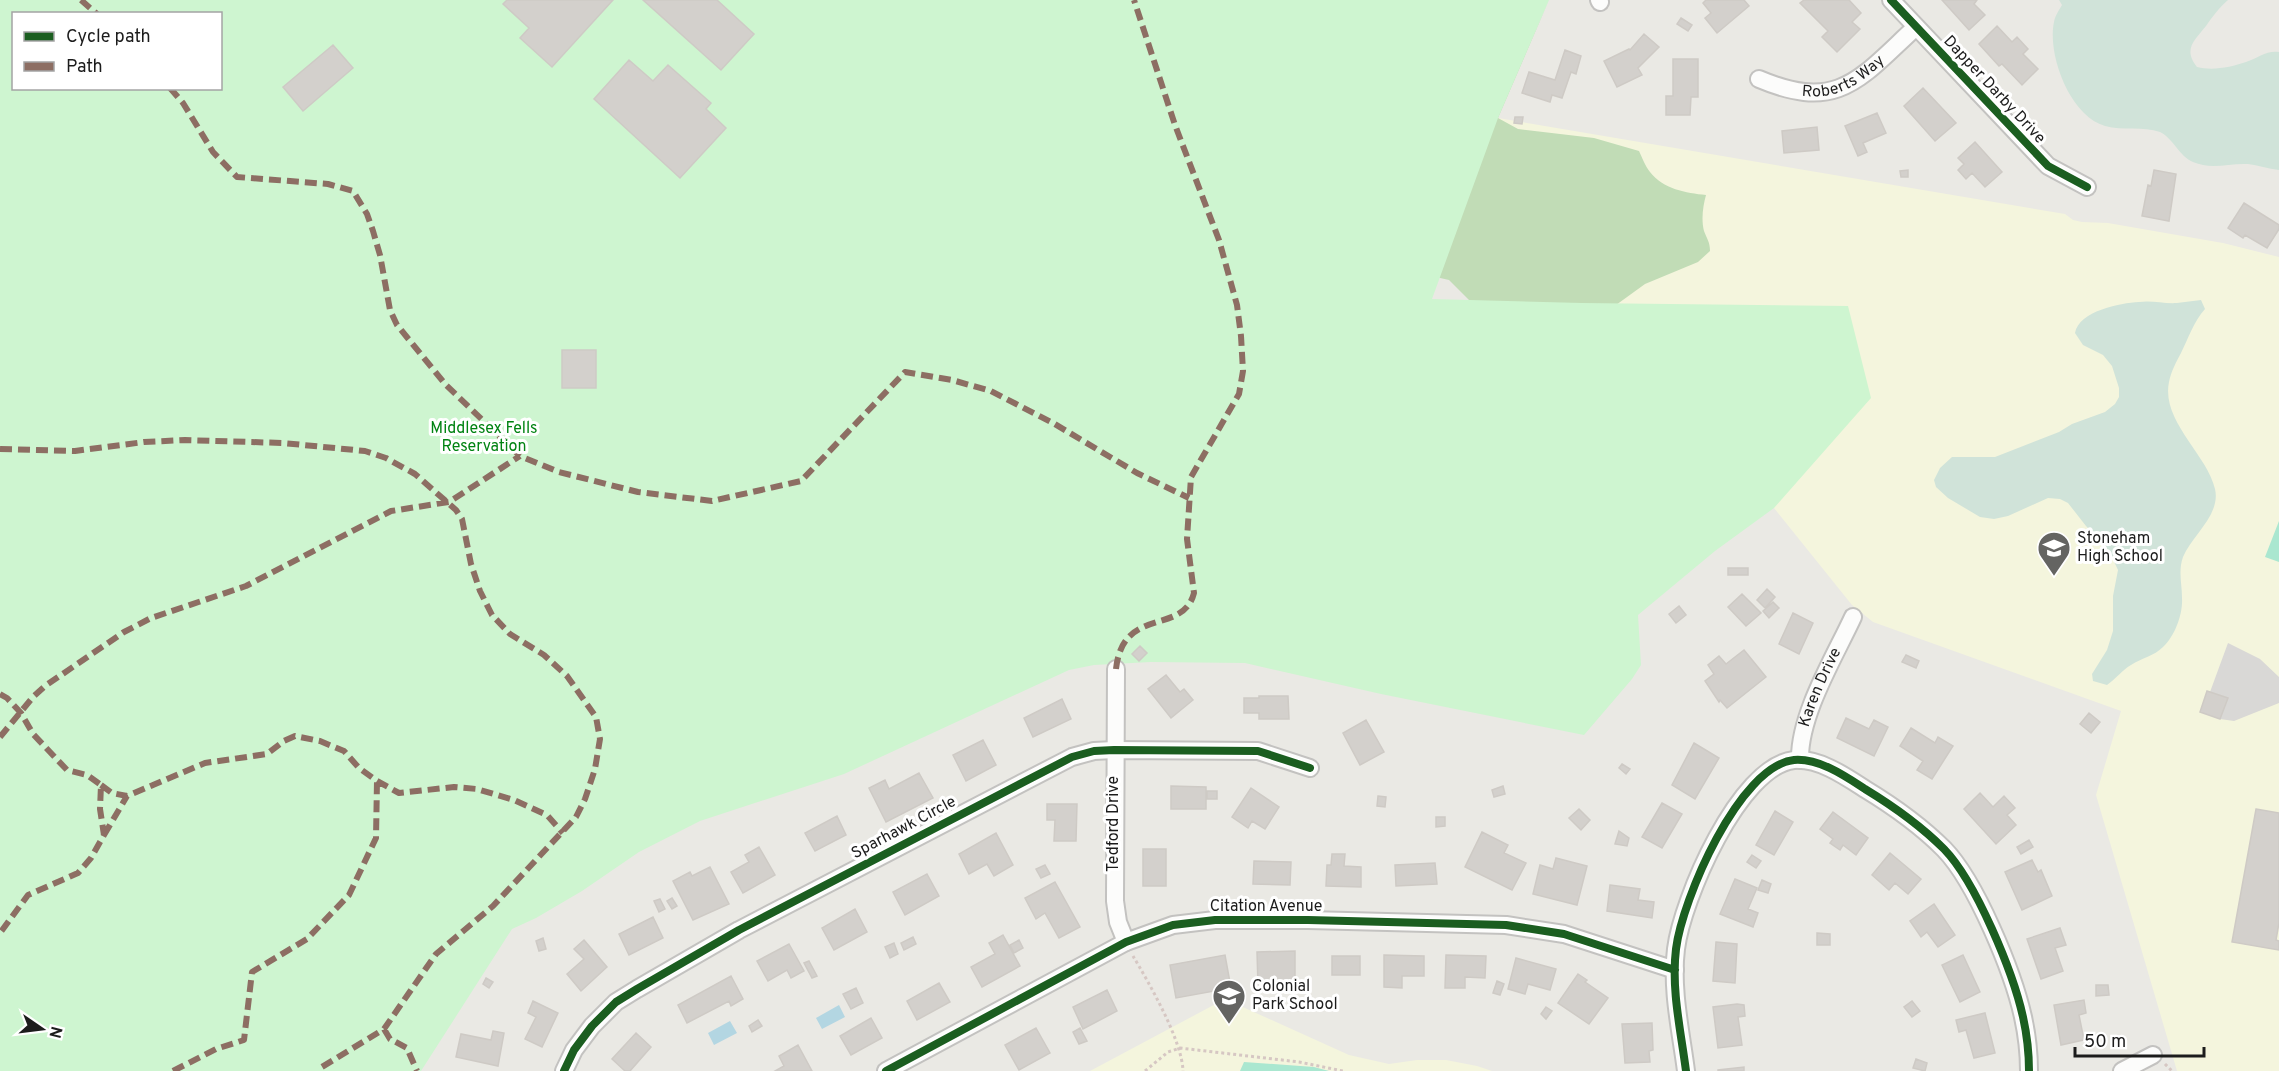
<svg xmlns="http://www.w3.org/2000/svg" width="2279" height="1071" font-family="Overpass,sans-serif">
<rect width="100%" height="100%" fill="#eae9e4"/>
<path fill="#f4f5dd" d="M1498,118L2065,214L2073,220L2082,222L2108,223L2223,243L2279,257V1071H2177L2096,795L2121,711L1873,622L1852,605L1774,508L1582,303Z
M1225,999L1349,1055L1389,1064L1417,1060H1446L1477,1066L1492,1071H1090Z"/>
<path fill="#c1dcb6" d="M1549,0L1498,118L1518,129L1594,138L1639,151C1642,157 1645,166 1650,172C1663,189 1686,193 1706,195C1703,206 1701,219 1704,231C1707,239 1710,242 1710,251L1698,262L1645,284L1616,305L1475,306L1449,280L1427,275Z"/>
<path fill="#d0e3d9" d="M2059,0H2228C2219,8 2213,16 2206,26C2194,41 2183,49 2197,67C2213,71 2231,67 2246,62C2258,58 2267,50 2279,52V170C2268,169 2258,165 2248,164C2229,163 2211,170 2193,162C2179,156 2173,138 2160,132C2143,126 2123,131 2105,126C2070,116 2047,55 2054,22C2055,16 2059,10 2062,5Z
M2201,300L2205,309C2194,321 2188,339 2181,353C2176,362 2171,372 2169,382C2161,421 2207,454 2215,489C2221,515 2192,535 2183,557C2178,571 2182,584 2182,598C2183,614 2175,636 2163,647C2154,656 2142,658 2131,665C2122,670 2116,679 2107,685L2093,681L2092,674L2107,650L2113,631V596L2118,570L2109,551L2101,541L2086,526L2068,503L2060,499L2048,498L2008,516L1994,519L1980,517L1948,498L1936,487L1934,480L1940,468L1952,457H1995L2059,432L2072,424L2105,412L2115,404L2119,397V388L2112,366L2103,355L2083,345L2075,333C2079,311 2120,303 2139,302C2152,300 2164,304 2177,303C2185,302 2193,301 2201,300Z"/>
<path fill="#cef5d0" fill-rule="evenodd" d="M0,0H1549L1498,118L1432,299L1582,303L1848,306L1871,398L1774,508L1715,551L1638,615L1641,665L1632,679L1584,735L1381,694L1245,663L1151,662L1094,665L1069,670L844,774L700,821L639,852L582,891L536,918L512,929L421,1071H0ZM14,14H220V88H14Z"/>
<path fill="#aae7d0" d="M2279,521V562L2265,557Z
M1244,1062L1314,1067L1329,1071H1240Z"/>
<path fill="#d9d8d6" d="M2228,643L2260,659L2279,677V703L2234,721L2220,719L2228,698L2210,692Z"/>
<path fill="#b3d6e2" d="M839,1005L845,1017L822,1029L816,1018Z
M730,1021L737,1033L714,1045L708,1033Z"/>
<path fill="#d3d0cc" stroke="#cecac5" stroke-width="1.5" d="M507,0H613L552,67L520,38L529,28L503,4Z
M643,0H717L754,34L721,70Z
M1706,0H1744L1749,6L1717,33L1705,18L1711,13L1703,3Z
M1804,0H1849L1861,13L1852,22L1860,29L1837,52L1822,37L1828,31L1800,3Z
M1942,0H1977L1974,4L1985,15L1969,30Z
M1681,18L1692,25L1688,31L1677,24Z
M1997,26L2012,42L2017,37L2028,49L2023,54L2038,69L2022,85L2002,64L1999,66L1979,44Z
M1644,34L1659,47L1638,68L1642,75L1617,87L1604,61L1629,49L1630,50Z
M333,45L353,68L303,111L283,87Z
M1565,50L1581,56L1576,74L1571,72L1562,98L1552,95L1550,102L1522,93L1529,72L1555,80Z
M1673,59H1698V97H1691L1690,115H1666V96H1673Z
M629,60L653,81L668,65L711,103L706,109L726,128L680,178L594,99Z
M1923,88L1956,123L1935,141L1904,106Z
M1877,113L1886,133L1863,143L1867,152L1858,156L1845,126Z
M1515,117H1523L1522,124L1514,123Z
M1817,127L1819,150L1784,153L1782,131Z
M1975,142L2002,172L1985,187L1972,173L1966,179L1958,170L1964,164L1958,158Z
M1908,170V177H1901L1900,171Z
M2154,170L2176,174L2169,221L2142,216L2148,185L2151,186Z
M2244,203L2279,225V229L2267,248L2245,235L2243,238L2228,228Z
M562,350H596V388H562Z
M1728,568H1748V575H1728Z
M1767,589L1775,597L1765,608L1757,600Z
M1742,594L1761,613L1746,626L1728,607Z
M1773,602L1779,608L1769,618L1763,611Z
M1679,606L1686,615L1676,623L1669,614Z
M1793,613L1813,623L1799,654L1779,644Z
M1140,646L1147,653L1139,661L1132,654Z
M1744,650L1766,677L1727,708L1720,700L1719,702L1705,681L1714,674L1708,665L1719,656L1726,664Z
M1906,655L1919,661L1916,668L1902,662Z
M1166,675L1180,692L1184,689L1193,700L1171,718L1148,689Z
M2207,691L2228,698L2220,719L2200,712Z
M1259,696H1288L1289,719H1259V713H1244V698H1259Z
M1062,699L1071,719L1033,737L1024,718Z
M2089,713L2100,722L2091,733L2080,724Z
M1846,718L1869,729L1874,720L1888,727L1874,756L1837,738Z
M1366,720L1384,752L1360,765L1343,733Z
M1911,728L1935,743L1938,737L1953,746L1932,779L1917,770L1923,761L1900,746Z
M983,740L996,765L966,781L953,755Z
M1694,743L1719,758L1695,799L1672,785Z
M1622,764L1630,769L1626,774L1619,768Z
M919,773L933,798L886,822L869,788L885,780L889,789Z
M1171,786L1206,787V809H1171Z
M1503,786L1505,794L1494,797L1492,790Z
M1251,788L1279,807L1265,829L1252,821L1248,828L1232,817Z
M1207,791H1217V799H1207Z
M1980,793L1993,807L2004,796L2015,808L2007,815L2016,825L1996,844L1964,809Z
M1378,796L1386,797L1385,807L1377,806Z
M1662,803L1682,814L1662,848L1642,837Z
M1047,804H1077L1076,841H1054L1055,820H1047Z
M1579,809L1590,820L1581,830L1569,818Z
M2256,809L2279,813V923L2276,940L2279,941V950L2232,942Z
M1775,811L1793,822L1774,855L1756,845Z
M1833,812L1868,838L1856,855L1843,845L1840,850L1830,843L1833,839L1820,829Z
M837,816L846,835L815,851L805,833Z
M1436,817H1445V826L1436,827Z
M1619,831L1629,838L1627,846L1615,844Z
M1482,832L1508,845L1504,853L1526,863L1512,890L1465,867Z
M996,833L1013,865L994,876L987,864L969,874L959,854Z
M2029,840L2033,847L2021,854L2017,847Z
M759,847L775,875L743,893L731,872L749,862L745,855Z
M1143,849H1166V886H1143Z
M1890,853L1921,879L1908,894L1895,883L1889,890L1872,875Z
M1332,854H1345L1344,866L1361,867V887L1326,886L1327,865H1331Z
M1752,855L1761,861L1756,868L1747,862Z
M1556,858L1587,866L1577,905L1533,894L1540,865L1553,869Z
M2032,860L2038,872L2041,870L2052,896L2022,910L2005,872Z
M1254,861L1291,862L1290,885L1253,884Z
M1435,863L1437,884L1396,886L1395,865Z
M1045,865L1050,874L1041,878L1036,869Z
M710,867L729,904L693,920L673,881L690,872L692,876Z
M927,874L939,896L905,915L893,892Z
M1735,879L1757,888L1748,909L1758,913L1753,927L1720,914Z
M1762,880L1771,884L1768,893L1758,890Z
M1055,882L1080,927L1059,938L1045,913L1036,919L1025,898Z
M1610,885L1640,889L1638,900L1654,902L1652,918L1607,911Z
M672,898L677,906L672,909L667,901Z
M660,899L665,909L659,912L654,901Z
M1934,904L1955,935L1938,947L1927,932L1921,937L1910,921Z
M855,909L867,932L834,950L822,928Z
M653,917L663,938L629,955L619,934Z
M2060,928L2066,945L2055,948L2063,971L2041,979L2027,939Z
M1817,933L1830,934V945H1817Z
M1003,935L1020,966L982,987L971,967L995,954L989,943Z
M913,937L916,944L904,950L901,943Z
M543,938L546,949L539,951L536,941Z
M584,940L607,967L581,991L567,974L584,959L574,949Z
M1019,940L1023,948L1014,953L1010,945Z
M1716,942L1737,944L1735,983L1713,981Z
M894,943L898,954L890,958L885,947Z
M789,944L804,971L791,978L787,970L768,981L757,961Z
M1295,951V984L1258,985L1257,952Z
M1225,955L1231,988L1176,998L1170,965Z
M1384,955L1424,956V976H1402V988L1384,987Z
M1446,955L1486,956L1485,978L1465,977V988H1445Z
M1963,955L1980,992L1960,1002L1942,965Z
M1332,956H1360V975H1332Z
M1516,958L1556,969L1550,990L1528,984L1525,994L1508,989Z
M809,961L817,976L812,978L804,963Z
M1578,974L1587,980L1585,982L1608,998L1589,1024L1558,1003Z
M731,976L743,999L731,1006L729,1001L687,1023L678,1005Z
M486,978L493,982L489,988L483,984Z
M1497,981L1504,984L1500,995L1493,993Z
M939,983L950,1002L917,1020L907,1001Z
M2096,985H2108L2109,995L2096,996Z
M856,988L863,1003L851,1009L843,994Z
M1107,990L1117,1011L1083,1029L1073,1007Z
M2084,1000L2086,1013L2079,1015L2084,1040L2061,1045L2054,1005Z
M533,1001L558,1013L542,1047L525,1039L536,1017L528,1013Z
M1912,1001L1920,1011L1912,1017L1904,1007Z
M1737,1004L1744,1005L1745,1016L1738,1017L1742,1045L1718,1048L1713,1007Z
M1546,1007L1552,1011L1546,1019L1541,1014Z
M1985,1013L1995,1053L1974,1058L1966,1030L1959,1032L1956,1020Z
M871,1018L882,1038L851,1055L840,1036Z
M758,1020L762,1026L752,1032L749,1026Z
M1652,1023L1653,1050L1649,1051L1650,1062L1625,1063L1622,1024Z
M1036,1028L1050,1053L1019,1070L1005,1045Z
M1080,1028L1087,1041L1079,1044L1073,1032Z
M493,1031L504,1033L498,1066L456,1057L461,1034L491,1040Z
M636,1033L651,1047L630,1071H625L612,1059Z
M798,1045L812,1071H775L784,1066L779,1056Z
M1916,1059L1927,1063L1925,1071L1913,1068Z
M1744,1067V1071H1718V1070Z"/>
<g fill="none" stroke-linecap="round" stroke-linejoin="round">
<g stroke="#c3c2c0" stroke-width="20">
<g id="street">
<path d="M1599,0L1600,2"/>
<path d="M1891,0L2048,166L2087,187"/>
<path id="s1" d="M1759,79C1839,113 1860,78 1916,27"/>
<path d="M1116,669L1115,901L1118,922L1126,942"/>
<path id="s2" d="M1800,760C1799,715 1834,658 1853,617"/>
<path d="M564,1071L574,1050L592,1026L616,1002L637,989L739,930L1072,757L1094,751L1114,750L1258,751L1310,768"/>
<path d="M886,1071L1126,942L1173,925L1215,920H1308L1506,925L1564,934L1675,970"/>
<path d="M1686,1071C1681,1032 1671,989 1676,949C1682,900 1739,766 1794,760C1819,758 1845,776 1865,789C1893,806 1921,826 1944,849C1976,882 2013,972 2023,1017C2027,1035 2029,1053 2029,1071"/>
<path d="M2122,1071L2153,1055"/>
</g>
</g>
<path stroke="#d6c7c3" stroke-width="3" stroke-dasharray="3 3" stroke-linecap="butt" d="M1133,956C1149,983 1182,1040 1183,1071
M2165,1064L2172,1071
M1145,1071L1168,1052L1180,1048L1299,1062L1343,1071"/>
<use href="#street" stroke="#fcfcfb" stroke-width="16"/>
<path stroke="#8d6e63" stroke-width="6" stroke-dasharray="12 6" stroke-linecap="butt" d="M81,0L97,14
M170,88L183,103L213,152L237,177L328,184L353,191L367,214L373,231L380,255L390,310L397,325L446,385L520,456L559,472L638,492L712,501L801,481L905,372L952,380L991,391L1053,423L1137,473L1189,498
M0,449L75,451L144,442L185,440L283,443L365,451L386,458L415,474L456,510L462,519L471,564L480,591L492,615L510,634L544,655L567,676L596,717L600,739L595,769L585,799L576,817L493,906L436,954L384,1029L322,1067L319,1071
M1116,669C1123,605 1183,636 1194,593L1187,539L1191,477L1239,394L1243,371L1241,336L1237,305L1219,240L1175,125L1134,0
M0,694L7,698L21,713L33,734L67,770L87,775L101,785L100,809L104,835L91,858L78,873L28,895L0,933
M0,737L33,697L45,686L124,632L151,618L246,586L391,511L449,502L520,456
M101,785L112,793L127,796L205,763L267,754L284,741L295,736L320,741L344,751L359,768L377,781L399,793L454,787L477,789L514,800L547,815L563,833
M104,835L127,796
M384,1029L390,1039L407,1048L417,1071
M173,1071L216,1049L244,1040L252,972L307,939L349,895L376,838L377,781"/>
<g stroke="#fff" stroke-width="11">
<path id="cycleway" d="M1891,0L2048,166L2087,187
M564,1071L574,1050L592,1026L616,1002L637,989L739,930L1072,757L1094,751L1114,750L1258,751L1310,768
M886,1071L1126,942L1173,925L1215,920H1308L1506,925L1564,934L1675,970
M1686,1071C1681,1032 1671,989 1676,949C1682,900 1739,766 1794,760C1819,758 1845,776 1865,789C1893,806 1921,826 1944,849C1976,882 2013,972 2023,1017C2027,1035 2029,1053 2029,1071"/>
</g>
<use href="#cycleway" stroke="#1b5e20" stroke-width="8"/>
</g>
<defs>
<g id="school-pin" transform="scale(1.725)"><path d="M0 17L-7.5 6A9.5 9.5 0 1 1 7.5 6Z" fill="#646462" stroke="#fff"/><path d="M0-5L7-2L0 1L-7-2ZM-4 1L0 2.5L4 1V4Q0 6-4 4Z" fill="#fff"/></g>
</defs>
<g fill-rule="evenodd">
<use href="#school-pin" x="2054" y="548"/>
<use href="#school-pin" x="1229" y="996"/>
</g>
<g text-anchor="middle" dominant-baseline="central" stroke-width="6" stroke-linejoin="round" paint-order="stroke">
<g font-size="16" fill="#1c1c1c" stroke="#fff">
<text stroke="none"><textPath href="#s1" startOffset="90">Roberts Way</textPath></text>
<text transform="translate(1994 90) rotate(47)">Dapper Darby Drive</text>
<text stroke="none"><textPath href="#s2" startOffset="76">Karen Drive</textPath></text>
<text transform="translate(1114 824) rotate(-90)">Tedford Drive</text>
<text transform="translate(904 828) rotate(-28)">Sparhawk Circle</text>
<text x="1266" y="907">Citation Avenue</text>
</g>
<g font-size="16" fill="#018312" stroke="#fff">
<text x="484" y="429">Middlesex Fells<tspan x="484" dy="18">Reservation</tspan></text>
</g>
<g font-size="16" fill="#1c1c1c" stroke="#fff" text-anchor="start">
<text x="2077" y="539">Stoneham<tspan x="2077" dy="18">High School</tspan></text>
<text x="1252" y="987">Colonial<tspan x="1252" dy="18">Park School</tspan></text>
</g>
</g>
<rect x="12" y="12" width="210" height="78" fill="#ffffff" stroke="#a4a4a4" stroke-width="1.5"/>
<rect x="24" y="32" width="30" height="9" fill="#1b5e20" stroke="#a4a4a4" stroke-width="1.5"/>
<text x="66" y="42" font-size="18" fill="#1c1c1c">Cycle path</text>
<rect x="24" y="62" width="30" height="9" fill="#8d6e63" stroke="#a4a4a4" stroke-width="1.5"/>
<text x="66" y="72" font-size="18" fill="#1c1c1c">Path</text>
<g transform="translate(42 1029) rotate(104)" stroke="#ffffff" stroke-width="4.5" paint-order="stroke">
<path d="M0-4.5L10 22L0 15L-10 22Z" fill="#1c1c1c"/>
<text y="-9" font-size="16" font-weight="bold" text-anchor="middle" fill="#1c1c1c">N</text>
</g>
<path d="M2075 1047v9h129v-9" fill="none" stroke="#1c1c1c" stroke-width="3"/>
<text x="2084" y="1047" font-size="18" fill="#1c1c1c" stroke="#ffffff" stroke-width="4.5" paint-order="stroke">50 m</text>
</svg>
